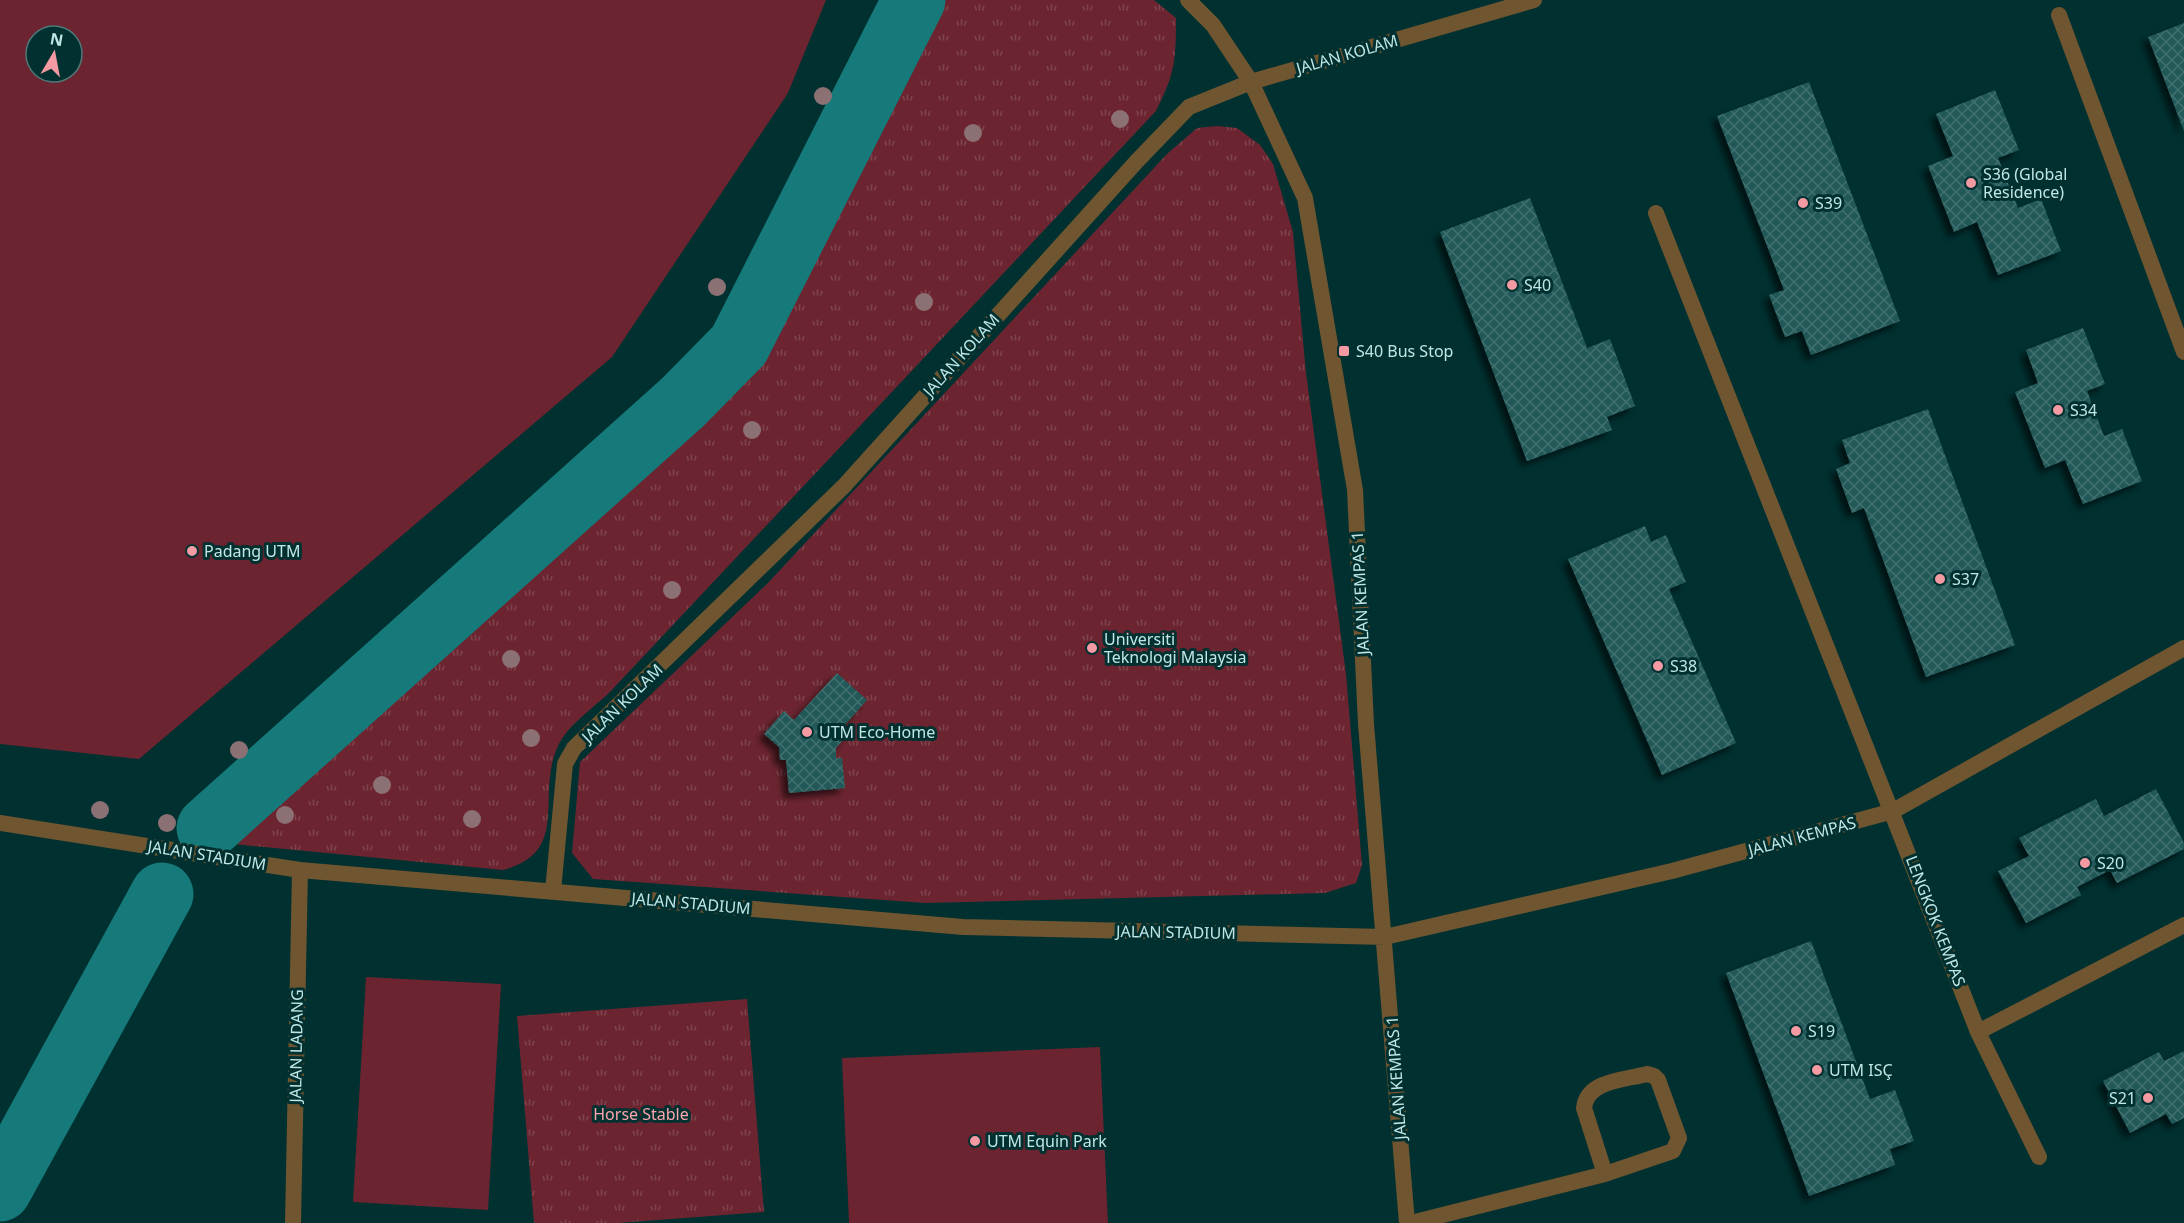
<svg xmlns="http://www.w3.org/2000/svg" width="2184" height="1223" font-family="'Noto Sans',sans-serif">
<defs>
<pattern id="grass-tufts" width="24" height="20" patternUnits="userSpaceOnUse" patternTransform="scale(1.5)"><rect width="24" height="20" fill="#6c2530"/><path d="M3 7l-1-3M5 7V3M7 7l1-3M15 17l-1-3M17 17v-4M19 17l1-3" fill="none" stroke="#7f454e"/></pattern>
<pattern id="building-cross-hatch" width="8" height="8" patternUnits="userSpaceOnUse" patternTransform="scale(1.5)"><rect width="8" height="8" fill="#235858"/><path d="M0 0l8 8M0 8l8-8" fill="none" stroke="#417070"/></pattern>
<filter id="shadow"><feDropShadow dx="-5.5" dy="5.5" stdDeviation="3" flood-color="#0009"/></filter>
</defs>
<rect width="100%" height="100%" fill="#003030"/>
<path fill="url(#grass-tufts)" d="M930,0H1154L1176,18C1176,60 1175,74 1156,111L609,693C592,709 568,725 558,746C535,795 572,852 503,870L212,842L487,599L756,349Z
M1217,126L1237,128L1260,145L1273,164L1293,232L1306,373L1346,674L1362,865L1356,883L1325,893L925,903L593,879L572,853L580,762L767,584L1167,154L1197,128Z
M747,999L764,1212L618,1223H534L517,1016Z"/>
<path fill="#6c2530" fill-rule="evenodd" d="M0,0H826L788,93L612,357L139,759L0,744ZM36,36H72V72H36Z
M366,977L501,984L488,1210L353,1202Z
M1100,1047L1108,1223H849L842,1058Z"/>
<g fill="none" stroke-linecap="round" stroke-linejoin="round">
<path stroke="#157a79" stroke-width="63" d="M208,828L683,402L739,345L914,0
M0,1190L162,894"/>
</g>
<path fill="url(#building-cross-hatch)" filter="url(#shadow)" d="M2184,23V131L2148,37Z
M1809,82L1900,321L1811,355L1802,331L1785,337L1769,295L1784,290L1717,116Z
M1995,90L2019,150L1998,158L2018,208L2041,199L2061,251L1998,275L1977,222L1954,232L1928,166L1953,156L1936,114Z
M1530,198L1587,348L1610,339L1635,406L1607,417L1612,430L1527,461L1440,232Z
M2083,328L2105,384L2087,391L2104,436L2122,429L2142,481L2083,504L2065,460L2045,468L2015,392L2038,383L2026,350Z
M1928,409L2015,645L1926,677L1864,508L1852,513L1836,469L1850,463L1842,440Z
M1645,526L1651,542L1666,535L1686,582L1669,589L1736,743L1662,775L1568,559Z
M837,673L867,700L844,726L851,731L836,748V758H842L845,788L789,793L786,760H780L779,747L764,734L784,711L794,720Z
M2156,789L2184,843V849L2117,883L2110,870L2077,887L2081,895L2026,923L1998,871L2029,856L2019,838L2096,799L2104,816Z
M1811,941L1870,1099L1895,1090L1914,1141L1890,1149L1895,1165L1809,1196L1726,973Z
M2184,1051V1118L2172,1124L2166,1114L2130,1133L2103,1081L2159,1052L2164,1061Z"/>
<g fill="none" stroke-linecap="round" stroke-linejoin="round">
<path stroke="#6f5530" stroke-width="16" d="M2059,15L2184,352
M1656,213L1978,1032L2039,1157
M553,891L565,764L574,748L844,486L1137,161L1189,107L1251,82
M1978,1032L2184,925
M1411,1223L1605,1174L1673,1151L1679,1138L1658,1080L1654,1076L1647,1074C1625,1080 1587,1080 1584,1108L1605,1174"/>
<path stroke="#6f5530" stroke-width="16" d="M1251,82L1534,0
M1385,937L1672,871L1893,811L2184,648"/>
<path stroke="#6f5530" stroke-width="16" d="M1188,0L1213,25L1251,82L1305,198L1355,490L1366,724L1407,1223
M0,823L300,870L963,927L1385,937
M293,1223L300,870"/>
</g>
<g fill="#8b7074">
<circle cx="823" cy="96" r="9"/>
<circle cx="1120" cy="119" r="9"/>
<circle cx="973" cy="133" r="9"/>
<circle cx="717" cy="287" r="9"/>
<circle cx="924" cy="302" r="9"/>
<circle cx="752" cy="430" r="9"/>
<circle cx="672" cy="590" r="9"/>
<circle cx="511" cy="659" r="9"/>
<circle cx="531" cy="738" r="9"/>
<circle cx="239" cy="750" r="9"/>
<circle cx="382" cy="785" r="9"/>
<circle cx="100" cy="810" r="9"/>
<circle cx="285" cy="815" r="9"/>
<circle cx="472" cy="819" r="9"/>
<circle cx="167" cy="823" r="9"/>
</g>
<g fill="#f49aa2" stroke="#003030" stroke-width="2">
<circle cx="1971" cy="183" r="6"/>
<circle cx="1803" cy="203" r="6"/>
<circle cx="1512" cy="285" r="6"/>
<rect x="1338" y="345" width="12" height="12" rx="3"/>
<circle cx="2058" cy="410" r="6"/>
<circle cx="192" cy="551" r="6"/>
<circle cx="1940" cy="579" r="6"/>
<circle cx="1092" cy="648" r="6"/>
<circle cx="1658" cy="666" r="6"/>
<circle cx="807" cy="732" r="6"/>
<circle cx="2085" cy="863" r="6"/>
<circle cx="1796" cy="1031" r="6"/>
<circle cx="1817" cy="1070" r="6"/>
<circle cx="2148" cy="1098" r="6"/>
<circle cx="975" cy="1141" r="6"/>
</g>
<g text-anchor="middle" dominant-baseline="central" stroke-width="6" stroke-linejoin="round" paint-order="stroke">
<g font-size="16" fill="#c0e6e5" stroke="#003030">
<text transform="translate(1347 54) rotate(-16)">JALAN KOLAM</text>
<text transform="translate(961 355) rotate(-48)">JALAN KOLAM</text>
<text transform="translate(1360 593) rotate(-93)">JALAN KEMPAS 1</text>
<text transform="translate(622 703) rotate(-44)">JALAN KOLAM</text>
<text transform="translate(1802 836) rotate(-15)">JALAN KEMPAS</text>
<text transform="translate(207 855) rotate(9)">JALAN STADIUM</text>
<text transform="translate(691 903) rotate(5)">JALAN STADIUM</text>
<text transform="translate(1936 921) rotate(69)">LENGKOK KEMPAS</text>
<text transform="translate(1176 932) rotate(1)">JALAN STADIUM</text>
<text transform="translate(296 1046) rotate(-89)">JALAN LADANG</text>
<text transform="translate(1396 1078) rotate(-94)">JALAN KEMPAS 1</text>
</g>
<g font-size="16" fill="#c0e6e5" stroke="#003030" text-anchor="start">
<text x="1983" y="174">S36 (Global<tspan x="1983" dy="18">Residence)</tspan></text>
<text x="1815" y="203">S39</text>
<text x="1524" y="285">S40</text>
<text x="1356" y="351">S40 Bus Stop</text>
<text x="2070" y="410">S34</text>
<text x="204" y="551">Padang UTM</text>
<text x="1952" y="579">S37</text>
<text x="1104" y="639">Universiti<tspan x="1104" dy="18">Teknologi Malaysia</tspan></text>
<text x="1670" y="666">S38</text>
<text x="819" y="732">UTM Eco-Home</text>
<text x="2097" y="863">S20</text>
<text x="1808" y="1031">S19</text>
<text x="1829" y="1070">UTM ISÇ</text>
<text x="2136" y="1098" text-anchor="end">S21</text>
<text x="987" y="1141">UTM Equin Park</text>
</g>
<g font-size="16" fill="#fca5ac" stroke="#003030">
<text x="641" y="1114">Horse Stable</text>
</g>
</g>
<g transform="translate(54 54) rotate(10)"><circle r="28" fill="#003030" stroke="#4d7978" stroke-width="1.5"/>
<path d="M0-4.5L10 22L0 15L-10 22Z" fill="#f49aa2"/>
<text y="-9" font-size="16" font-weight="bold" text-anchor="middle" fill="#c0e6e5">N</text>
</g>
</svg>
